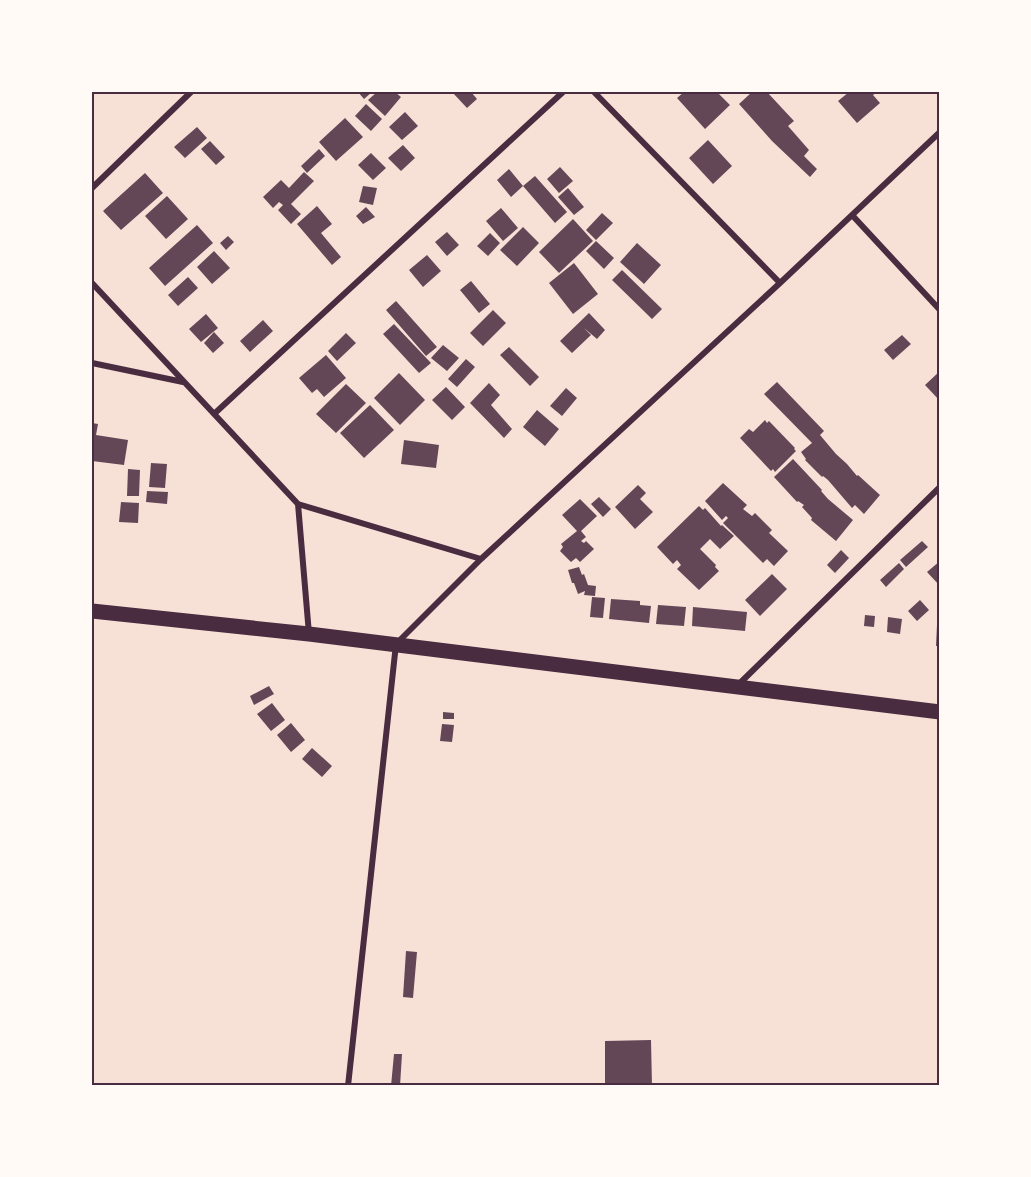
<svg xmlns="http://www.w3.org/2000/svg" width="1031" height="1177" font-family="Jost,sans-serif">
<rect width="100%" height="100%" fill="#f7e1d7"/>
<path fill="#644757" d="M358,92H372L364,99Z
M377,92H395L401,97L385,116L368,100Z
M452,92H471L477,99L467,108Z
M684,92H717L730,105L705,129L677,98Z
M752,92H767L794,121L788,126L809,150L804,156L817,169L810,177L772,141L739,104Z
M849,92H877L873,95L880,103L857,123L838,101Z
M366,104L382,119L371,131L355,116Z
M405,112L418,126L402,140L389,127Z
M345,118L363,137L336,161L319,142Z
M197,127L207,138L185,158L174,147Z
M708,140L732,166L713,184L689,158Z
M210,141L225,157L216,165L201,149Z
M403,145L415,158L401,171L388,158Z
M319,149L325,156L307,173L301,166Z
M371,153L386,168L373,180L358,165Z
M560,167L573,181L559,193L547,179Z
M509,169L523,186L535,176L567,212L555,223L523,186L511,197L497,180Z
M304,172L314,181L291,204L301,214L291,224L278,210L283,205L279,202L273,208L263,197L281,180L289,188Z
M145,173L163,193L121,230L103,211Z
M363,186L377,188L373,205L359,202Z
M568,188L584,207L574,215L558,197Z
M167,196L188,219L166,239L145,216Z
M317,206L332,224L321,233L341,257L332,265L297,224Z
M366,207L375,217L363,224L356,216Z
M501,208L518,228L503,241L486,221Z
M602,213L613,223L596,240L586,230Z
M573,219L593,241L559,273L539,252Z
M197,225L213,243L165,286L149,268Z
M523,227L539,243L517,266L500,250Z
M447,232L459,245L447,256L435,242Z
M490,233L500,243L488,256L477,246Z
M228,236L234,242L226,250L220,243Z
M596,241L614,258L604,269L586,251Z
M637,243L661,265L644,284L620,262Z
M214,251L230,268L212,284L197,267Z
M427,255L441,271L423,287L409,270Z
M574,263L598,294L573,314L549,283Z
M622,270L662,309L652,319L612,280Z
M188,277L198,288L178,306L168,295Z
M471,281L490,304L479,313L460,290Z
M396,301L437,347L426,356L386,310Z
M493,310L506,323L483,346L470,333Z
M589,313L605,330L597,339L584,328L591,335L572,353L560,341Z
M206,314L218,328L201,342L189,329Z
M263,320L273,331L250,352L240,341Z
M394,324L431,363L419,373L383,334Z
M214,332L224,343L213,353L204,343Z
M346,333L356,343L337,361L328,351Z
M902,335L911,344L893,360L884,350Z
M443,345L459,358L447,371L431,358Z
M509,347L539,377L530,386L500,355Z
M326,355L346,378L324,397L317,389L312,393L299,378Z
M466,359L475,367L457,387L448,379Z
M940,371V401L925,385Z
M399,373L425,400L400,425L374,398Z
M777,382L824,431L820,435L836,454L847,464L857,476L858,475L880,495L864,514L855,505L852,508L828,480L823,476L822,477L805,460L806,459L801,452L812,443L764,394Z
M489,383L500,395L491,405L512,429L504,438L470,403Z
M346,384L366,403L336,433L316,414Z
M446,387L465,407L452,420L432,400Z
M566,388L577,398L562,416L550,406Z
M370,405L394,430L364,458L340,433Z
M537,410L559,429L545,446L523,427Z
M765,420L767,423L769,421L795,448L794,449L796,451L775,472L773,469L771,471L740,438L749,429L753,432Z
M92,423L98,424L96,435L128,440L124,465L92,461Z
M404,440L439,445L436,468L401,464Z
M793,459L822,490L821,491L828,499L853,520L836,541L811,520L812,518L802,507L804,505L798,501L797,502L774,477Z
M151,463L167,464L165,488L149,487Z
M128,469L140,470L139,496H127Z
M723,483L747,505L743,509L752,516L755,513L772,530L769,533L788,551L774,566L767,559L763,563L723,523L728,518L726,516L722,520L705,501Z
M638,485L646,493L640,499L653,512L635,529L615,507Z
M147,491L168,492L167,504L146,502Z
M599,497L611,509L603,517L591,504Z
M580,499L597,516L581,531L586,537L581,541L584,543L586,541L594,549L580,562L576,558L571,562L560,551L563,547L561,544L577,531L562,515Z
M121,502L139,503L138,523L119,522Z
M699,506L703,510L705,508L721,526L722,525L734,536L720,549L710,539L700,549L716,565L715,567L719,571L699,590L677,569L681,565L677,560L673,564L657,547Z
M922,541L928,547L906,567L900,560Z
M841,550L849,558L835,573L827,565Z
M940,561V586L927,572Z
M899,563L904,569L886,587L880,580Z
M579,567L582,575L584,574L588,585L596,586L595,596L584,595L585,591L578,594L574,583H572L568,570Z
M772,574L787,589L760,616L745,600Z
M592,597L605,598L603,618L590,617Z
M611,599L640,601V605L651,606L649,623L609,619Z
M920,600L929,610L917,621L908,611Z
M658,605L686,607L684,626L656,624Z
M693,607L747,612L745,631L692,626Z
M865,615L875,616L874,627L864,626Z
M888,617L902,619L900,634L887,632Z
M937,625H940V646H936Z
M269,686L274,694L254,705L250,696Z
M272,703L285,720L271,731L257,714Z
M443,712L454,713V719H443Z
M291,723L305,740L291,752L277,735Z
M442,724L454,725L452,742L440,741Z
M312,748L332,766L322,777L302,759Z
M406,951L417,952L413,998L403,997Z
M651,1040L652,1086H605V1041Z
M394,1054H402L400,1086H391Z"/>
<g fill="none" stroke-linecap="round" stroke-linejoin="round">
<path stroke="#4a2c40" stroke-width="6" d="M594,92L780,283
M92,188L191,92
M852,215L940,310
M92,283L298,504L481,559
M92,363L183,382
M214,414L563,92
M298,504L309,634
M739,684L940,487
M348,1086L396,644L481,559L780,283L940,132"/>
<path stroke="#4a2c40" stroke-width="15" d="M92,611L309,634L940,712"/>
</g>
<rect width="1031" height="1177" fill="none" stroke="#fffaf5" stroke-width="186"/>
<rect x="93" y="93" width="845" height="991" fill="none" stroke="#4a2c40" stroke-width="2"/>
</svg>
